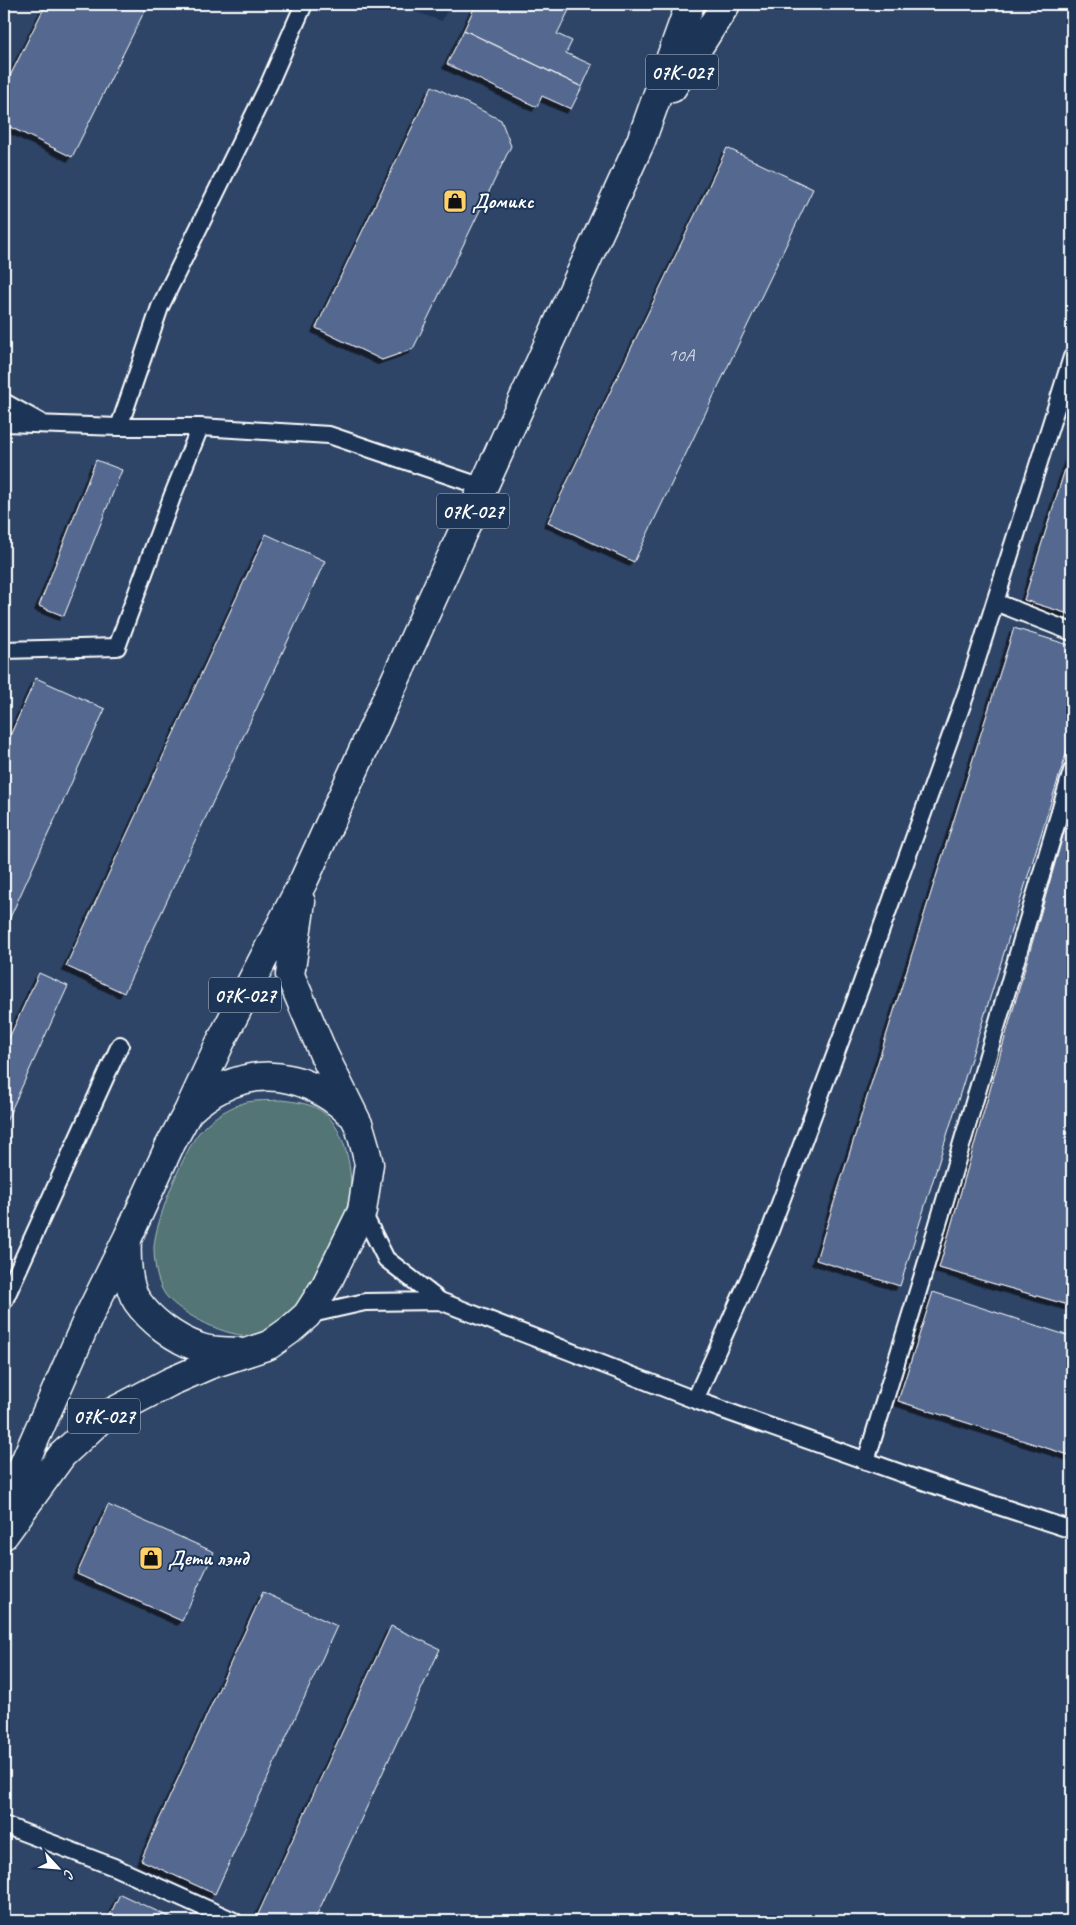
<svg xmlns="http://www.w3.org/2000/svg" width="1076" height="1925" font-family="Caveat,sans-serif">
<defs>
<filter id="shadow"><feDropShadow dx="-4.5" dy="4.5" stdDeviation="0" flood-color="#0009"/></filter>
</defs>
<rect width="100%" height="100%" fill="#1d3557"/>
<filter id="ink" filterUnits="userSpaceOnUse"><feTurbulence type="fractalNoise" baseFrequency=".02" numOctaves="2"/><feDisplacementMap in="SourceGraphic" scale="10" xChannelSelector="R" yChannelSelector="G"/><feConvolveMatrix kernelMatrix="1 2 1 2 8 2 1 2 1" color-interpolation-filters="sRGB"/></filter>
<g filter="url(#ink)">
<path fill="#2e4568" d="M4,4H393L442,21L450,4H1072V1921H4Z"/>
<path fill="#527576" stroke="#a8baba" d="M281,1100C296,1102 312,1103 324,1113C345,1129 355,1175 349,1200C345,1216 335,1233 328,1249C322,1263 315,1284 306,1297C296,1310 275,1329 259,1334C235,1342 187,1317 170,1300C157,1288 154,1264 154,1247C155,1222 185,1147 202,1129C213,1117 231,1106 247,1102C257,1100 270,1101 281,1100Z"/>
<path fill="#546990" stroke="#fff" filter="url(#shadow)" d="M46,4H148L72,157L4,124V88Z
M476,4H572L557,34L572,41L566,53L592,65L582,87L464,30Z
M464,30L582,87L571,109L542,96L537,107L447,64Z
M432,86L501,120L511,146L413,349L382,360L316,328Z
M727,148L813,189L634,562L548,522Z
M1072,447V615L1024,600Z
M96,460L122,470L64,616L39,606Z
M266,534L325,561L124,993L66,966Z
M1014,628L1072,646V735L900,1286L816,1260Z
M36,678L105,709L4,931V749Z
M1072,804V1306L939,1268Z
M39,973L68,986L4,1126V1049Z
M933,1292L1072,1337V1456L898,1401Z
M108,1505L214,1552L182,1621L77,1574Z
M263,1592L337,1626L215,1894L141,1860Z
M391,1626L440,1649L314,1921H255Z
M120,1894L178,1921H107Z"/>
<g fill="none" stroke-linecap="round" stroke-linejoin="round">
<g stroke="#fff" stroke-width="20">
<path id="lane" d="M4,402L40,422
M4,423L119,427H200L329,435L483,487
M119,427L160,307L269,84L304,4
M995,602L1072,632
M4,650L117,647L172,497L200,427
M362,1211L386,1259L440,1301L695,1400L768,1236L860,988L968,688L1072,357
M4,1301L120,1045
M307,1315L365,1302L440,1301
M695,1400L940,1487L1072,1530
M866,1461L922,1278L1072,771
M4,1825L114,1867L234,1921"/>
</g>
<g stroke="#fff" stroke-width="31">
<path id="primary" d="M672,88L726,4
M189,1111C240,1064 298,1066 349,1112
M127,1240C126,1256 127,1287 137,1301C151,1321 175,1339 198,1347C210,1352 224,1351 237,1352
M4,1509L89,1316L128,1237L169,1147L188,1112L221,1041L304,880L641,141L690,4
M4,1535L62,1455L103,1417L170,1382L209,1365L269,1345L290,1330L307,1315L326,1285L362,1211L369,1164L364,1143L359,1126L324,1055L290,975L301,902"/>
</g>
<use href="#lane" stroke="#1d3557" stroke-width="16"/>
<use href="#primary" stroke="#1d3557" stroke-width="28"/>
</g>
</g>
<defs>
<g id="shop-square" transform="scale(1.25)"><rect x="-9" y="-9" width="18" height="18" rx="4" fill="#ffd166" stroke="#1d3557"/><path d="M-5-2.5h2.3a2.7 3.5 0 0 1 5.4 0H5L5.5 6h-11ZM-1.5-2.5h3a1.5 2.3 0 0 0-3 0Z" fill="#111"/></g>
</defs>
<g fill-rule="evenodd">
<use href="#shop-square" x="455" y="201"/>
<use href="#shop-square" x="151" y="1558"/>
</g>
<g text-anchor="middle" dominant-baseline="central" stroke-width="4" stroke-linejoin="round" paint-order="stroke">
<g font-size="19" fill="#d4dae3">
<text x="681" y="355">10А</text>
</g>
<g fill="#1d3557" stroke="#bbc2cd" stroke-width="1">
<rect x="646" y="54.5" width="72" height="35" rx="4"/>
<rect x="437" y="493.5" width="72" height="35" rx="4"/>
<rect x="209" y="977.5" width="72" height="35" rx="4"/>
<rect x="68" y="1398.5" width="72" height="35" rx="4"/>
</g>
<g font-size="20" font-weight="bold" fill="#fff">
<text x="682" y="72">07К-027</text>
<text x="473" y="511">07К-027</text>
<text x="245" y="995">07К-027</text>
<text x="104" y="1416">07К-027</text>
</g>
<g font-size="21" font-weight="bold" fill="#fff" stroke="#1d3557" text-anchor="start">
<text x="472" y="201">Домикс</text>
<text x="168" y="1558">Дети лэнд</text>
</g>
</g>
<rect width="1076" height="1925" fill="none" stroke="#1d3557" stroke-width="20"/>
<rect x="10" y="10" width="1056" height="1905" fill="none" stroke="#fff" stroke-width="2" filter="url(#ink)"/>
<g transform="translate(58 1868) rotate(116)" stroke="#1d3557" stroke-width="4" paint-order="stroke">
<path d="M0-4L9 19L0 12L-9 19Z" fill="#ffffff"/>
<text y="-8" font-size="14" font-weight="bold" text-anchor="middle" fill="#ffffff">С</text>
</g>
</svg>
